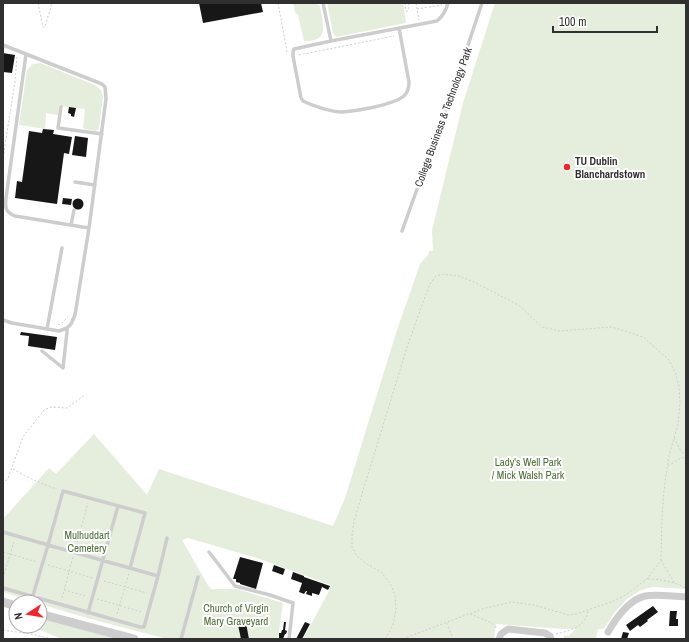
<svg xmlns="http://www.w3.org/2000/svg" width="689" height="642" font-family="'Archivo Narrow',sans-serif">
<rect width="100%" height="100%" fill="#fff"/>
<path fill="#e5eedd" d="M293,3H315L320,6C321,14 328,35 317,39C313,41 308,41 304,41L298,15L295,12Z
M327,3H403L406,23L336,37L333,33Z
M495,3H686V524L685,589L652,587L639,591L626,600L615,612L605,627L603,629H598L596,638L599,639H564V635L569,636V635L576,629H563L496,624L494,639H303L329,591L331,585L325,583L260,559L188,538L182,540L209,587L211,589H237L283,603L278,639H167L87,618L40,604V602H35L3,592V519L49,468L56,474L94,434L147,495L159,469L333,526L345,498L396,333L420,264L428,255L429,251H433L432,230L463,103Z
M40,63L95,85L101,90L103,96L99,129L96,131L84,129L83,127L85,109L59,106L58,115L46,113L45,129L19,125L27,70L33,64Z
M40,619H41L121,639H62L38,629L36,626H40Z"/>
<path fill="#171717" d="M199,3H261L263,12L203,23Z
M3,53L15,55L12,73L3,72Z
M69,107L76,108L74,117L71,116V114L68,113Z
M43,129L54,130L53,134L72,137L69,154L64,153L57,204L15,198L17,181L22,182L29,131L42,133Z
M75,136L88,138L86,157L72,155Z
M63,198L72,199L71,205L62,204Z
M72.5 204a5.5 5.5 0 1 1 11 0a5.5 5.5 0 1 1-11 0Z
M21,332L57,337L55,350L28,346L29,336L20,335Z
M240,557L263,563L256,589L240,584V583L236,582V579H233Z
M274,565L285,569L283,575L272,571Z
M293,572L304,576V577L330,586L328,590L322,587L319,595L312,593V596L306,594L307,591H306L304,594L299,592L302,583L291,579Z
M653,606L658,612L647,620L648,621L640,627L638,625L630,631L626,625Z
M670,611H677L676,619H678V626H669Z
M284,622H286L285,630L287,631L286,634H285L283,639H279V633H281L282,630H283Z
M305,622L310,624L302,639H296Z
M246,623L249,639H241L238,625Z
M623,632L629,633L627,639H621Z"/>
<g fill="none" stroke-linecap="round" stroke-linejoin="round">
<path stroke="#cdcdcd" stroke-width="1" stroke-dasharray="2 2" stroke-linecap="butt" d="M38,3L43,27H45L52,3
M278,3L287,52
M405,3L406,11H408L409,3
M416,3L419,20
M417,9L442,5
M299,55L394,36
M3,162L5,145L15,82L17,56
M58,325L61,324L68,317
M674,438L681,451L686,455
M668,466L681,458L686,457
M13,469C27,477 41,484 57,489
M3,484L8,478L23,437L44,410L51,407L67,408L85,395
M76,546L88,503
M90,551L100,553
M3,552L37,562
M661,560L674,582
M48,565L93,578
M3,578L14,541
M648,579C662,579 674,582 686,588
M104,581L147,593
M64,590L86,596
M62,598L73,557
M97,599L142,612
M117,614L129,573
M470,614L492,623L497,629
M447,623L453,639
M30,626L31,634
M3,630L31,634L52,639
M556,634C569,631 586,627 588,611
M385,639L393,625L396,609L395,595L390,583L381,572L367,564L357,556L352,547V536L354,522L362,494L408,344L429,286L435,277L442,274L459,276L474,282L520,306L542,327L560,331L612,327L643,337L669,360L675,372L679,386L680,403L678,425L669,455L664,490L662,517L661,560L647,579L624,596L611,602L576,614L568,615L534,605L512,602L482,609L402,639"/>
<path stroke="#cdcdcd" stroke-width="3.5" d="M323,3L331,41
M399,28L409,82C409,88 408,92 404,96C393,105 357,111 342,112C331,112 313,106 303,101L301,98L293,56V52L294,49L331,41L437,21C443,16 446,11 448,3
M3,45L102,84L105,87L106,99L89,228L75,315L71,324L67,328L59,331L12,323L3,320
M26,54L6,198C5,207 5,212 15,216L89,228
M61,107L58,128L102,134
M75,182L95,185
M71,225L74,210
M402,231L458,75L482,3
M47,329L62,248
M42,351L63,368L67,332V328
M3,532L48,545L31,602
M209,552L235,586L270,595L293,603L289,639
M158,576L167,538
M3,588L140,627H144L158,576L48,545L63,491L145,513L130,568
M88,613L118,506
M181,639L198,577"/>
<path stroke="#cdcdcd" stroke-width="7" d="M608,632C616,618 628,600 645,596C655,594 675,596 686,597
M499,639L501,634L508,629L545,633L550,636L551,639"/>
<path stroke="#cdcdcd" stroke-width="9" d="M3,602L16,606
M40,614L134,639"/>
</g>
<circle fill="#f52429" stroke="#fff" stroke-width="1.5" cx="567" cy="167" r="4"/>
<g text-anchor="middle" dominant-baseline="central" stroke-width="4" stroke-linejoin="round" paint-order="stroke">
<g font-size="11" fill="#303030" stroke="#fff">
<text transform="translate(443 117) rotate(-70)">College Business &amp; Technology Park</text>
</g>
<g font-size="11" font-weight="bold" fill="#303030" stroke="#fff" text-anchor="start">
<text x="575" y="161">TU Dublin<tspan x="575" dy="13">Blanchardstown</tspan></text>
</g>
<g font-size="11" fill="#507039" stroke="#fff">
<text x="528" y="462">Lady's Well Park<tspan x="528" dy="13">/ Mick Walsh Park</tspan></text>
<text x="87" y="535">Mulhuddart<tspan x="87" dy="13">Cemetery</tspan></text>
<text x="236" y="608">Church of Virgin<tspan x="236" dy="13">Mary Graveyard</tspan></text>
</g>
</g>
<rect width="689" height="642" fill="none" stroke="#303030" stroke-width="8"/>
<g transform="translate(28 614) rotate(258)"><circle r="19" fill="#ffffff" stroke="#acacac"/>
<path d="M0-3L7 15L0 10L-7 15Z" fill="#f52429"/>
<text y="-6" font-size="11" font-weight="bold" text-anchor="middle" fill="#303030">N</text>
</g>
<path d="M553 26v6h104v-6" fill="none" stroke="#303030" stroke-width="2"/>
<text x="559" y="26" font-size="12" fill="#303030" stroke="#ffffff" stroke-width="3" paint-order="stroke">100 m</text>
</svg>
